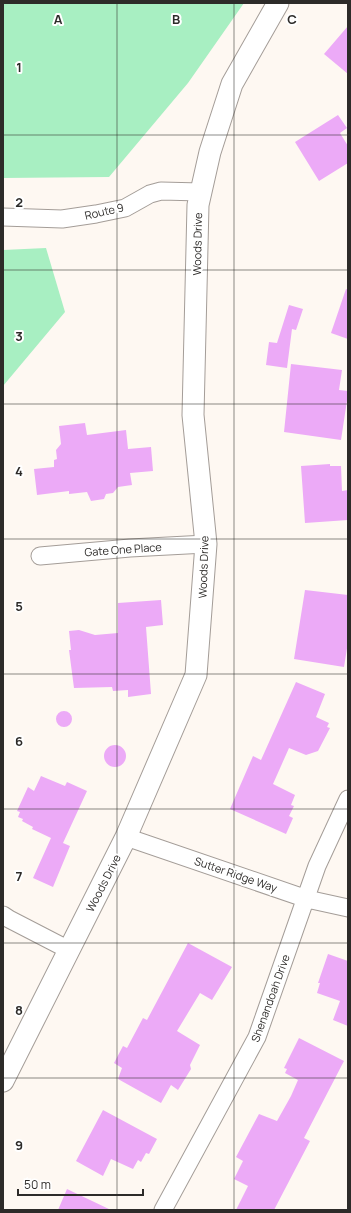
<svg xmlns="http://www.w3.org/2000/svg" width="351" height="1213" font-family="Manrope,sans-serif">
<rect width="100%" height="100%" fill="#fef8f2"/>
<path fill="#a8efc2" d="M3,3H244L188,83L109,177L3,178Z
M46,248L65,312L3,386V250Z"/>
<path fill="#ecaaf7" d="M348,26V74L324,54Z
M338,115L347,128L340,133L348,146V163L319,181L295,142Z
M346,289L348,290V339L331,333Z
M289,305L303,309L296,330L292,329L287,368L266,365L269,342L277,343Z
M291,364L342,370L339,390L348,391V394L341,440L284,432Z
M85,423L87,435L126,430L128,449L151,447L153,471L130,473L132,485L118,487L113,493L106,494L104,499L91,501L87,492L69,494V491L37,495L34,469L54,467V460L57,459L56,450L61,444L59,426Z
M330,464V466H341L342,491L348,490V520L305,523L301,466Z
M305,590L348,595V642L344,667L294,659Z
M161,600L163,625L146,627L151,694L128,697V690L113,691L112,687L74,688L69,650H71L69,631L79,630L95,635L118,633V603Z
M296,682L325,694L316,717L329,723L327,727L330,728L318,751L306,755L289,748L273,784L295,795L291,805L294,806L289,816L293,818L286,834L230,809L253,756L261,760Z
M56 719a8 8 0 1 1 16 0a8 8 0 1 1-16 0Z
M104 756a11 11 0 1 1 22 0a11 11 0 1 1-22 0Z
M41,776L65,786L67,782L87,791L63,843L70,846L53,887L33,878L51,838L32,829L33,827L22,821L23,819L18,817L20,812L17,811L28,787L34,791Z
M188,943L232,967L212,1000L200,993L177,1031L200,1045L190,1065L191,1069L178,1090L171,1085L161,1103L118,1079L122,1068L114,1063L123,1046L127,1048L143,1018L147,1020Z
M328,954L348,961V1026L333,1020L340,1001L317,993L320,983H318Z
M299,1038L344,1061L304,1138L310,1141L274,1210H236L248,1186L234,1179L243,1161L236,1157L259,1114L277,1121L291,1096L298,1080L285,1073L287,1069L284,1068Z
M103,1110L157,1139L149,1154L146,1153L141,1162L138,1160L133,1169L111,1159L103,1176L76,1161Z
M67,1189L111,1210H58Z"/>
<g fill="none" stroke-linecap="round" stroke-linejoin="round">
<g stroke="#a49d98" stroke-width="19">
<path id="minor" d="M3,217L62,219L96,214L125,208L150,194L161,191L201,192
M40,556L130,548L206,544
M126,837L307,899L348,908
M3,915L9,919L69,950
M163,1210L257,1037L317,866L348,799"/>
</g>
<g stroke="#a49d98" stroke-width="23">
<path id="tertiary" d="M3,1081L126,837L196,675L206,544L193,415L198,205L210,152L232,84L278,3"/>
</g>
<use href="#minor" stroke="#fff" stroke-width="17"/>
<use href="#tertiary" stroke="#fff" stroke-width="21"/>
</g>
<path fill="none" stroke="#2d2b29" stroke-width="1" stroke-opacity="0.55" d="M117,3V1210M234,3V1210M3,135H348M3,270H348M3,404H348M3,539H348M3,674H348M3,809H348M3,943H348M3,1078H348"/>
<g text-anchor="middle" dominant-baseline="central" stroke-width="4" stroke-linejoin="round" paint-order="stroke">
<g font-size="11" fill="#2d2b29" stroke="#fff">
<text transform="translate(104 211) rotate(-13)">Route 9</text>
<text transform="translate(197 244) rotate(-89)">Woods Drive</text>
<text transform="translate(123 549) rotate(-4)">Gate One Place</text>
<text transform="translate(203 567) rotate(-88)">Woods Drive</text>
<text transform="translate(236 874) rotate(19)">Sutter Ridge Way</text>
<text transform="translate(103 883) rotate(-63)">Woods Drive</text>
<text transform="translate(270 998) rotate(-70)">Shenandoah Drive</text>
</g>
</g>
<g font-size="13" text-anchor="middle" font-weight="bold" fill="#2d2b29" stroke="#fff" stroke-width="4" stroke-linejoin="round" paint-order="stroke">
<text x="58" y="24">A</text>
<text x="176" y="24">B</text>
<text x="292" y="24">C</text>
<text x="19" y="72">1</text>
<text x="19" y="207">2</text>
<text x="19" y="341">3</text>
<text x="19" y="476">4</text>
<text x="19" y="611">5</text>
<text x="19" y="746">6</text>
<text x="19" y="881">7</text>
<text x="19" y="1015">8</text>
<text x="19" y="1150">9</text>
</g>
<rect width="351" height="1213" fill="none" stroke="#2d2b29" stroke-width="8"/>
<path d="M18 1189v6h125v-6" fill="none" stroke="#2d2b29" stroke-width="2"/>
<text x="24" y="1189" font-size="12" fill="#2d2b29" stroke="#ffffff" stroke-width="3" paint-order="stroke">50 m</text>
</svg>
